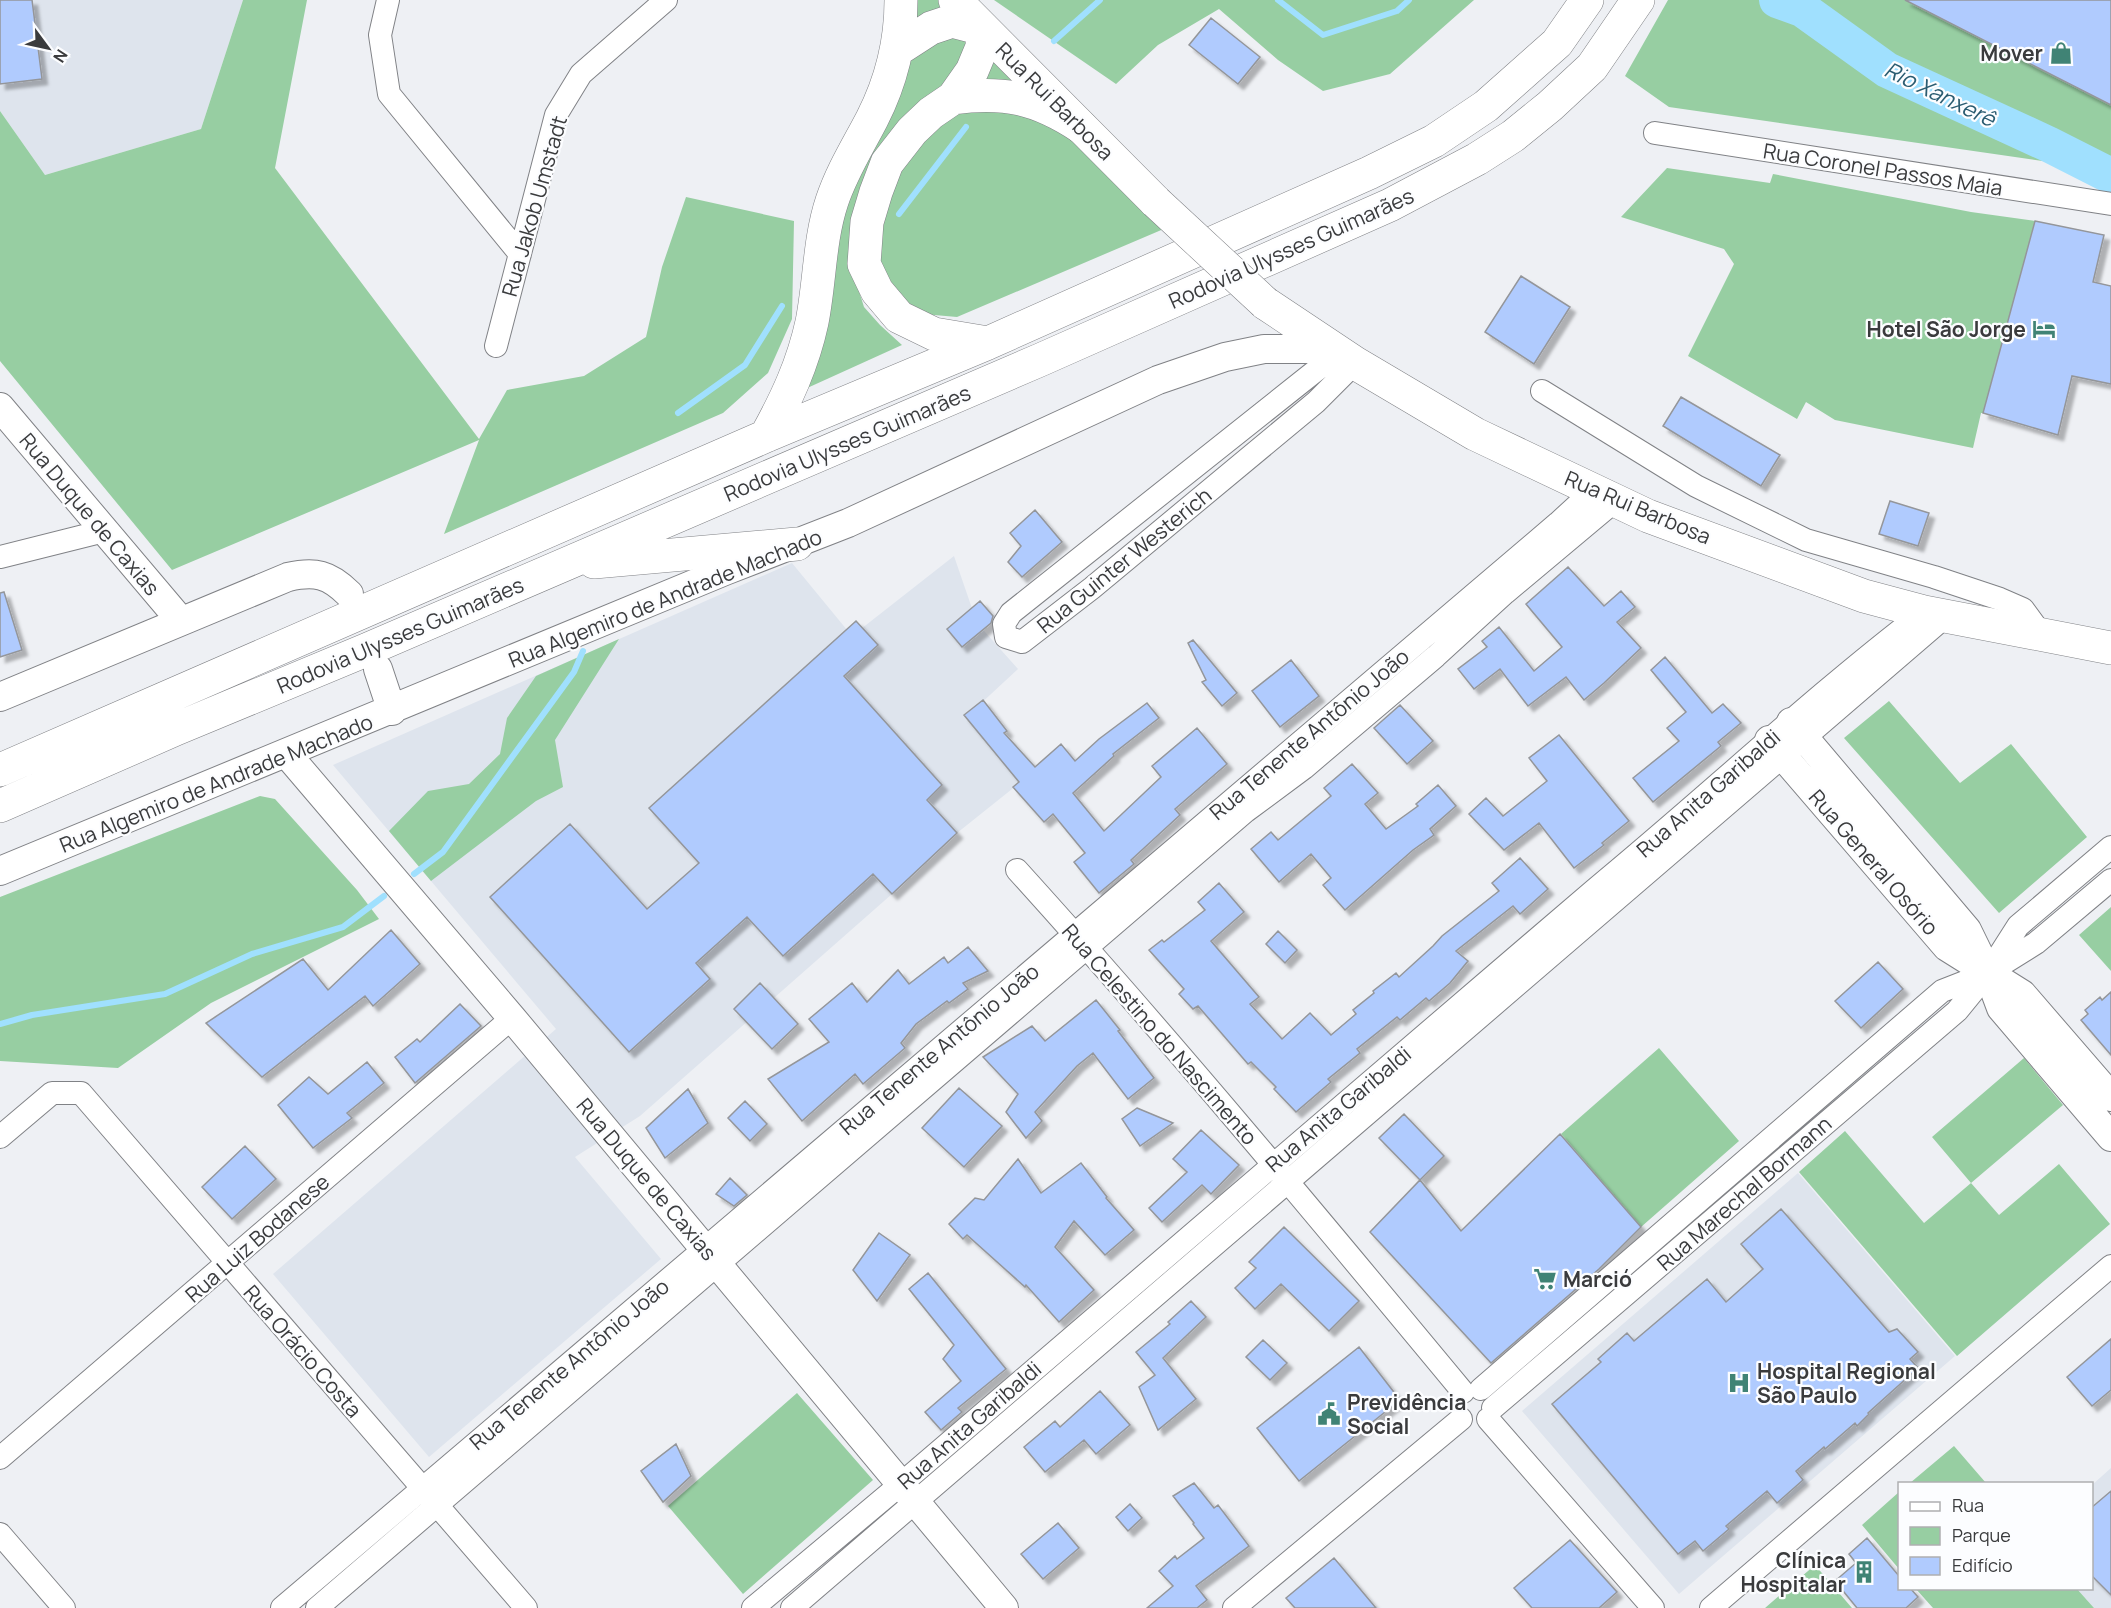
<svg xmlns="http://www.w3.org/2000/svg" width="2111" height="1608" font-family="Manrope,sans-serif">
<defs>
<filter id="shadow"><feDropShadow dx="5.5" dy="5.5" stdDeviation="1.5" flood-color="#0004"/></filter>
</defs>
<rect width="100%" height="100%" fill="#eef0f4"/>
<path fill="#dee4ed" d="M0,0H243L201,129L45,175L0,111Z
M954,556L977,623L1018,669L977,707L1027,777L957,833L892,894L640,1116L575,1157L661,1259L429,1457L273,1274L556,1029L333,765L792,563L852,636Z
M1798,1173L1955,1356L1679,1594L1522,1411Z
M2111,1468V1608H2094L2077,1589L2092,1588V1485Z"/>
<path fill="#97cea2" d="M243,0H307L275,168L479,439L507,390L584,376L646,337L662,267L686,197L794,221L792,319L768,373L723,413L444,534L479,440L172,570L0,361V111L45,175L201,129Z
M915,0H942L953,12L913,25Z
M994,0H1474L1390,74L1323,91L1278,60L1219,9L1158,45L1116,84Z
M1668,0H1906L2111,105V171L1669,107L1625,76Z
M966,35L967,54L959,79L912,118L852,269L864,307L880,325L902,345L805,389L846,174L919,45Z
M987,47L1033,92L974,87Z
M976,105L1042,119L1074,140L1166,228L957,317L923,314L885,285L875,252L893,174L940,122Z
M1667,168L1770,183L1773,174L1971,212L2035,221L1983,413H1981L1973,448L1835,420L1806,402L1797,419L1688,356L1734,264L1724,249L1621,217Z
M619,639L555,740L563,787L536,801L431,881L389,831L428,791L469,784L500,754L507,718L536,676Z
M1889,701L1960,783L2011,744L2087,837L1999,913L1844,738Z
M260,796L275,799L357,890L379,919L211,1003L118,1068L0,1061V897Z
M2111,907V971L2079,935Z
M1659,1048L1739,1141L1641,1227L1561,1134Z
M2024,1058L2063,1105L1971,1183L1999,1215L2059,1164L2110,1224L1957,1356L1799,1172L1845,1131L1924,1223L1971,1183L1932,1137Z
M797,1393L873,1480L743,1594L668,1506Z
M1954,1446L1986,1483H1910Z
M1899,1492V1569L1862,1525Z
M1815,1565L1852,1608H1765Z
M1916,1589H2077L2094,1608H1933Z"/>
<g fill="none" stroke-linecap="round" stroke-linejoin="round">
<path stroke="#a0e0fe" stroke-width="6" d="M1278,0L1323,35L1397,11L1409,0
M1054,41L1100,0
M899,214L966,127
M678,413L745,365L782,306
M414,874L443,852L574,672L583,651
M0,1024L32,1015L165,994L252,954L343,927L384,896"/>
<path stroke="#a0e0fe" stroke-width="36" d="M1777,0L1802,9L1887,70L2048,144L2111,176"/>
</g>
<path fill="#b0cbfe" stroke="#94969a" stroke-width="1.5" filter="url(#shadow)" d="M0,0H32L42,79L0,84Z
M1905,0H2111V105Z
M1211,18L1260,57L1238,84L1189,45Z
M2035,221L2104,235L2093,282L2111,286V384L2072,376L2058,435L1983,413Z
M1521,276L1570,307L1534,364L1485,332Z
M1681,397L1780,455L1761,486L1663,426Z
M1890,501L1929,513L1918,546L1879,534Z
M1035,510L1062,542L1022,577L1008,562L1021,546L1010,533Z
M1568,567L1604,606L1621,591L1635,607L1617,622L1641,648L1604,683L1584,700L1566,677L1528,706L1500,669L1474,689L1458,669L1487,647L1482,641L1499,627L1534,671L1562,647L1526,604Z
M4,592L22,650L0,657V593Z
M980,601L993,616L991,623L962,647L947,629Z
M856,621L878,645L844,676L942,785L927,800L957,833L892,894L873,874L783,956L747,917L696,963L710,979L629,1052L490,897L570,824L647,909L699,863L649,808Z
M1193,640L1237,693L1222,706L1202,682L1206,680L1188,643Z
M1665,657L1712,713L1723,704L1741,723L1718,742L1721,746L1653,802L1633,778L1679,741L1667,728L1686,712L1651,670Z
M1291,660L1319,696L1280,727L1252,691Z
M983,700L1007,731L1004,733L1035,767L1061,744L1075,761L1099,739L1147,703L1159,718L1113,754L1114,756L1073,793L1104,831L1161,777L1152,766L1197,728L1227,764L1175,809L1180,815L1131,860L1134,864L1099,893L1074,862L1085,853L1053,814L1044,822L1013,787L1019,782L964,715Z
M1400,705L1433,741L1407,764L1374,728Z
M1559,735L1629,821L1602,843L1604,845L1574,868L1539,823L1504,850L1469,814L1486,798L1503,816L1547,781L1529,758Z
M1352,764L1378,793L1365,804L1386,829L1418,806L1416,804L1438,785L1456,806L1430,829L1434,835L1413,850L1345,910L1323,885L1331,878L1311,854L1279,882L1251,849L1271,832L1278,840L1331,796L1324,788Z
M1520,858L1548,889L1520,914L1513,906L1456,951L1468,961L1450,983L1429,1001L1426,998L1400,1020L1397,1017L1357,1049L1360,1053L1328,1079L1331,1082L1296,1112L1274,1089L1276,1087L1251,1062L1248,1064L1198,1006L1193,1009L1179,994L1184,989L1149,950L1162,940L1164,942L1205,910L1198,902L1219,883L1244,912L1211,941L1259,997L1250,1004L1282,1039L1310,1013L1331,1035L1356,1014L1353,1010L1374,993L1373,991L1396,973L1399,977L1433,946L1442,936L1499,891L1492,883Z
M391,930L420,964L373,1006L365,996L262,1077L206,1023L303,959L328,990Z
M1278,931L1297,950L1285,963L1266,944Z
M968,947L988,971L963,983L968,989L949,1003L947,1001L916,1024L901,1043L905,1048L863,1084L855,1074L802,1121L768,1079L829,1042L809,1019L852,983L867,1002L898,970L909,984L944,957L948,963Z
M1878,962L1903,989L1861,1028L1835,1001Z
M760,983L798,1024L772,1049L734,1009Z
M2111,992V1055L2081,1020L2088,1014L2085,1010L2100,997L2102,1000Z
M1096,1000L1120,1030L1118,1031L1154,1078L1128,1099L1093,1053L1077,1066L1035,1112L1042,1121L1026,1138L1006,1112L1018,1094L983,1057L1032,1026L1045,1041Z
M460,1004L481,1026L415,1083L395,1057L417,1039L420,1042Z
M367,1062L384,1083L347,1113L352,1118L313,1148L278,1105L309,1077L328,1094Z
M959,1088L1002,1126L964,1167L922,1128Z
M688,1089L708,1123L665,1158L646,1128Z
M745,1101L767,1124L750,1141L728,1118Z
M1137,1108L1173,1123L1140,1146L1122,1119Z
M1404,1114L1444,1156L1420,1180L1379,1138Z
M1201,1130L1239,1165L1211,1194L1202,1185L1162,1222L1149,1208L1187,1172L1173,1159Z
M1560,1134L1641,1227L1599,1269L1491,1363L1370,1232L1420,1180L1461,1231Z
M245,1146L276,1179L232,1219L202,1187Z
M1018,1159L1041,1193L1081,1163L1107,1197L1106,1198L1134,1230L1105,1255L1074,1221L1055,1247L1094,1290L1059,1322L1026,1285L1025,1287L967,1235L963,1239L949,1224L975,1198L984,1200Z
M730,1178L747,1195L734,1206L716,1194Z
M1781,1209L1889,1332L1897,1329L1918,1352L1910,1359L1918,1368L1868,1413L1869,1414L1857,1426L1855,1423L1825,1449L1824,1447L1796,1471L1803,1480L1777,1503L1767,1491L1726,1526L1729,1529L1703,1551L1695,1541L1678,1554L1552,1404L1601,1362L1598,1359L1627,1333L1634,1341L1707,1279L1726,1302L1763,1269L1741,1244Z
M1284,1227L1359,1301L1329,1331L1281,1284L1255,1309L1235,1288L1256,1268L1249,1262Z
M879,1233L910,1255L877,1301L853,1270Z
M928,1273L1006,1369L958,1408L962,1412L941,1430L925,1412L961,1381L943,1359L954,1345L909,1289Z
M1191,1301L1206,1317L1163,1358L1196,1399L1158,1430L1139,1387L1155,1375L1136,1352L1170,1324L1168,1322Z
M2111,1339V1390L2092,1406L2067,1377Z
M1263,1340L1287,1363L1270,1380L1246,1357Z
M1359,1347L1400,1400L1299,1481L1257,1428Z
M1100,1391L1130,1425L1096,1454L1084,1440L1045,1472L1024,1447L1055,1421L1060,1427Z
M676,1444L691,1476L663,1502L641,1471Z
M1194,1483L1214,1508L1218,1505L1249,1546L1196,1586L1207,1600L1197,1608H1147L1173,1586L1159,1571L1175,1556L1177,1559L1204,1538L1193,1524L1194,1523L1173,1496Z
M2111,1491V1595L2091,1575V1508Z
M1130,1504L1142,1518L1128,1531L1116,1517Z
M1058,1523L1079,1548L1043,1579L1021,1554Z
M1867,1538L1899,1576V1588H1910L1918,1597L1906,1608H1857L1835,1581L1856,1563L1849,1554Z
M1570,1540L1617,1592L1599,1608H1532L1514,1588Z
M1334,1558L1376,1608H1295L1286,1598Z"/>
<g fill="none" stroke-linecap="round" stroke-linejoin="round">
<g stroke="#808286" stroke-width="24">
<path id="minor" d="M388,0L380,35L389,94L520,254
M1655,133L2111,204
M496,346L556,115L581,74L666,0
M1338,353L1011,613L1004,624L1006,637L1022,642L1092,588L1316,402L1355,363
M1542,391L1696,486L1806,540L1934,577L2000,599L2023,609L2042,635
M0,557L104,531
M1017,870C1171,1040 1317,1216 1463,1392
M0,1137L52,1093H81L526,1608
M1481,1389L1942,991L1988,973L2018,926L2111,847
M1493,1408L1957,1011L1988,973L2036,943L2111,880
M1488,1419L1653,1608
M0,1458L512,1018
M0,1534L64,1608
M282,1608L1558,523L1595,489
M317,1608L1246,811L1304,768L1436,656L1505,593L1616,500
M753,1608L901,1484L1593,891C1705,799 1810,699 1924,612
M792,1608L1946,616
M1234,1608L1461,1419
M1711,1608L2111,1266"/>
</g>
<g stroke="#808286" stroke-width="30">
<path id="tertiary" d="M0,407L181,621
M378,669L392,711
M0,697L288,577C315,571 329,574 349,594
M1791,722L1967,930L1988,973L2001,1008L2111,1137
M1769,740L1947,947L2022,994L2111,1097
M286,753L512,1018L1004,1608
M0,871L725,571L848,523L1158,380L1225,357L1264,349H1333"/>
</g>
<g stroke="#808286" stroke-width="34">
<path id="secondary" d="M955,0L1156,202
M1265,303L1355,363L1475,434L1648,516L1864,596L1924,612L2111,648"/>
</g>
<g stroke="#808286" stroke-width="34">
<path id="trunk" d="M897,50L931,28L952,21L983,29L982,47L972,71L953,98L931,113L912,131L887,163L876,192L867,222L864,264L877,291L899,317L934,334L988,343
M953,98C1005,91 1037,98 1081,127
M766,436C786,400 803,364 812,322C820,282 819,240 832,201C842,171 858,146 872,119C891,82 901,41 901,0
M594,562L797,544
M0,770L766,436L988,343L1369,173L1434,141L1486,106L1557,43L1587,0
M0,806L176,729L366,650L1040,360L1390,205L1477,159L1513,136L1550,106L1592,67L1638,0"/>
</g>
<use href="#minor" stroke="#fff" stroke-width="22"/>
<use href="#tertiary" stroke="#fff" stroke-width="28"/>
<use href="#secondary" stroke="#fff" stroke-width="33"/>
<use href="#trunk" stroke="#fff" stroke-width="33"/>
<g stroke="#808286" stroke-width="34" stroke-linecap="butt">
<path id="secondary-bridge" d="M1156,202L1265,303"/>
</g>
<use href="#secondary-bridge" stroke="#fff" stroke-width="33"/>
</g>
<defs>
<g id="shop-bare" transform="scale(1.8)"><path d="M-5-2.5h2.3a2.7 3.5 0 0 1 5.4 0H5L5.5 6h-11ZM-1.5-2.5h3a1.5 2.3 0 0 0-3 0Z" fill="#408375" stroke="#fcfdff" stroke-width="2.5" paint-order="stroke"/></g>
<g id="hotel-bare" transform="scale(1.8)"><path d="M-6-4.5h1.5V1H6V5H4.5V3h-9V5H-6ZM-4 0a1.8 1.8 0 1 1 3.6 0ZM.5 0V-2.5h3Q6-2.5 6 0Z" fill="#408375" stroke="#fcfdff" stroke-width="2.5" paint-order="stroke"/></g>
<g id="supermarket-bare" transform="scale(1.8)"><path d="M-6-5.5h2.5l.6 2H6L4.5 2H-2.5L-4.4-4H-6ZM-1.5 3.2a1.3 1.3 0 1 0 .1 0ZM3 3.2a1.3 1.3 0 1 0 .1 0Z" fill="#408375" stroke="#fcfdff" stroke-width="2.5" paint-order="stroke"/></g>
<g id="hospital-bare" transform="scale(1.8)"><path d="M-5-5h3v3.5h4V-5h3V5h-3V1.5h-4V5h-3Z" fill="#408375" stroke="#fcfdff" stroke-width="2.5" paint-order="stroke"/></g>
<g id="civic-bare" transform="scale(1.8)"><path d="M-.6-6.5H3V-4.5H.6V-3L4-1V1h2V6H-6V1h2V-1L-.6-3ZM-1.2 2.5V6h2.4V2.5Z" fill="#408375" stroke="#fcfdff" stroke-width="2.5" paint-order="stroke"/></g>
<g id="building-bare" transform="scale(1.8)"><path d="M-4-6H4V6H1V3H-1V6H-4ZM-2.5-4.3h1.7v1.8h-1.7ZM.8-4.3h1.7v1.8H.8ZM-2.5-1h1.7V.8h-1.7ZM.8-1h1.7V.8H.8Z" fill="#408375" stroke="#fcfdff" stroke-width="2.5" paint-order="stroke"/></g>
</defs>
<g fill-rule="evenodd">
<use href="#shop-bare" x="2061" y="53"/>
<use href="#hotel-bare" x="2044" y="329"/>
<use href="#supermarket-bare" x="1545" y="1279"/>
<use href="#hospital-bare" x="1739" y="1383"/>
<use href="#civic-bare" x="1329" y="1414"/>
<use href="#building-bare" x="1864" y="1572"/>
</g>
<g text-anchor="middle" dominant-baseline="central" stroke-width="4.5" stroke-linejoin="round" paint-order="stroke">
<g font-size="21" font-weight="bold" fill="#3a3b3d" stroke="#fcfdff" text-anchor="end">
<text x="2043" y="53">Mover</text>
<text x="2026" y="329">Hotel São Jorge</text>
<text x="1563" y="1279" text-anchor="start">Marció</text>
<text x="1757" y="1371" text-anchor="start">Hospital Regional<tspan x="1757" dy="24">São Paulo</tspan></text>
<text x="1347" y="1402" text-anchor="start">Previdência<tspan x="1347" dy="24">Social</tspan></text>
<text x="1846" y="1560">Clínica<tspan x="1846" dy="24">Hospitalar</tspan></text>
</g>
<g font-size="21" fill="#3a3b3d" stroke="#fcfdff">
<text transform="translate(1055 101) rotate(45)">Rua Rui Barbosa</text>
<text transform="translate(1883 169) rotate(9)">Rua Coronel Passos Maia</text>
<text transform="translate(534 206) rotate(-74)">Rua Jakob Umstadt</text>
<text transform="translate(1291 248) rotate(-24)">Rodovia Ulysses Guimarães</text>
<text transform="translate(847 443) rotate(-23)">Rodovia Ulysses Guimarães</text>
<text transform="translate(1638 507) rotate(23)">Rua Rui Barbosa</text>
<text transform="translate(90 514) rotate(50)">Rua Duque de Caxias</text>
<text transform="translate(1124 560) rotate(-39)">Rua Guinter Westerich</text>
<text transform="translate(665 598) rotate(-22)">Rua Algemiro de Andrade Machado</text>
<text transform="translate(400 635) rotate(-23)">Rodovia Ulysses Guimarães</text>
<text transform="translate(1309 734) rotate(-40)">Rua Tenente Antônio João</text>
<text transform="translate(216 783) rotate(-22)">Rua Algemiro de Andrade Machado</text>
<text transform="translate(1708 793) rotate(-41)">Rua Anita Garibaldi</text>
<text transform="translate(1874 862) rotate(49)">Rua General Osório</text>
<text transform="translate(1160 1034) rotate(49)">Rua Celestino do Nascimento</text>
<text transform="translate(939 1049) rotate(-40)">Rua Tenente Antônio João</text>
<text transform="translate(1338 1109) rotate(-40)">Rua Anita Garibaldi</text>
<text transform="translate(647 1179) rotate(50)">Rua Duque de Caxias</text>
<text transform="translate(1744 1193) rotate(-41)">Rua Marechal Bormann</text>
<text transform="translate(257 1238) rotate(-41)">Rua Luiz Bodanese</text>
<text transform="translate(303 1351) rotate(49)">Rua Orácio Costa</text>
<text transform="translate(569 1364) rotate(-40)">Rua Tenente Antônio João</text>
<text transform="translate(969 1425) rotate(-41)">Rua Anita Garibaldi</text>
</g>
<g font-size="22" font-style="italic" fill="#2a5c71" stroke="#fcfdff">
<text transform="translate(1940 94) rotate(26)">Rio Xanxerê</text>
</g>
</g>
<rect x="1898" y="1482" width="195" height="108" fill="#fcfdff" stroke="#aeafb1" stroke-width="1.5"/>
<rect x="1910" y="1502" width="30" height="9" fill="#ffffff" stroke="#aeafb1" stroke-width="1.5"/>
<text x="1952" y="1512" font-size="18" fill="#3a3b3d">Rua</text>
<rect x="1910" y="1527" width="30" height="18" fill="#97cea2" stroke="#aeafb1" stroke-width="1.5"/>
<text x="1952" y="1542" font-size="18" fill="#3a3b3d">Parque</text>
<rect x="1910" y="1557" width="30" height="18" fill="#b0cbfe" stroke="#aeafb1" stroke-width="1.5"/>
<text x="1952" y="1572" font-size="18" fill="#3a3b3d">Edifício</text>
<g transform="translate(48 48) rotate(123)" stroke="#fcfdff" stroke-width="4.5" paint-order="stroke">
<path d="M0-4.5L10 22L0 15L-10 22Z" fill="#3a3b3d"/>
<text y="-9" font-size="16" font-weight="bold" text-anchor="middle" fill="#3a3b3d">N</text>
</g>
</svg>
